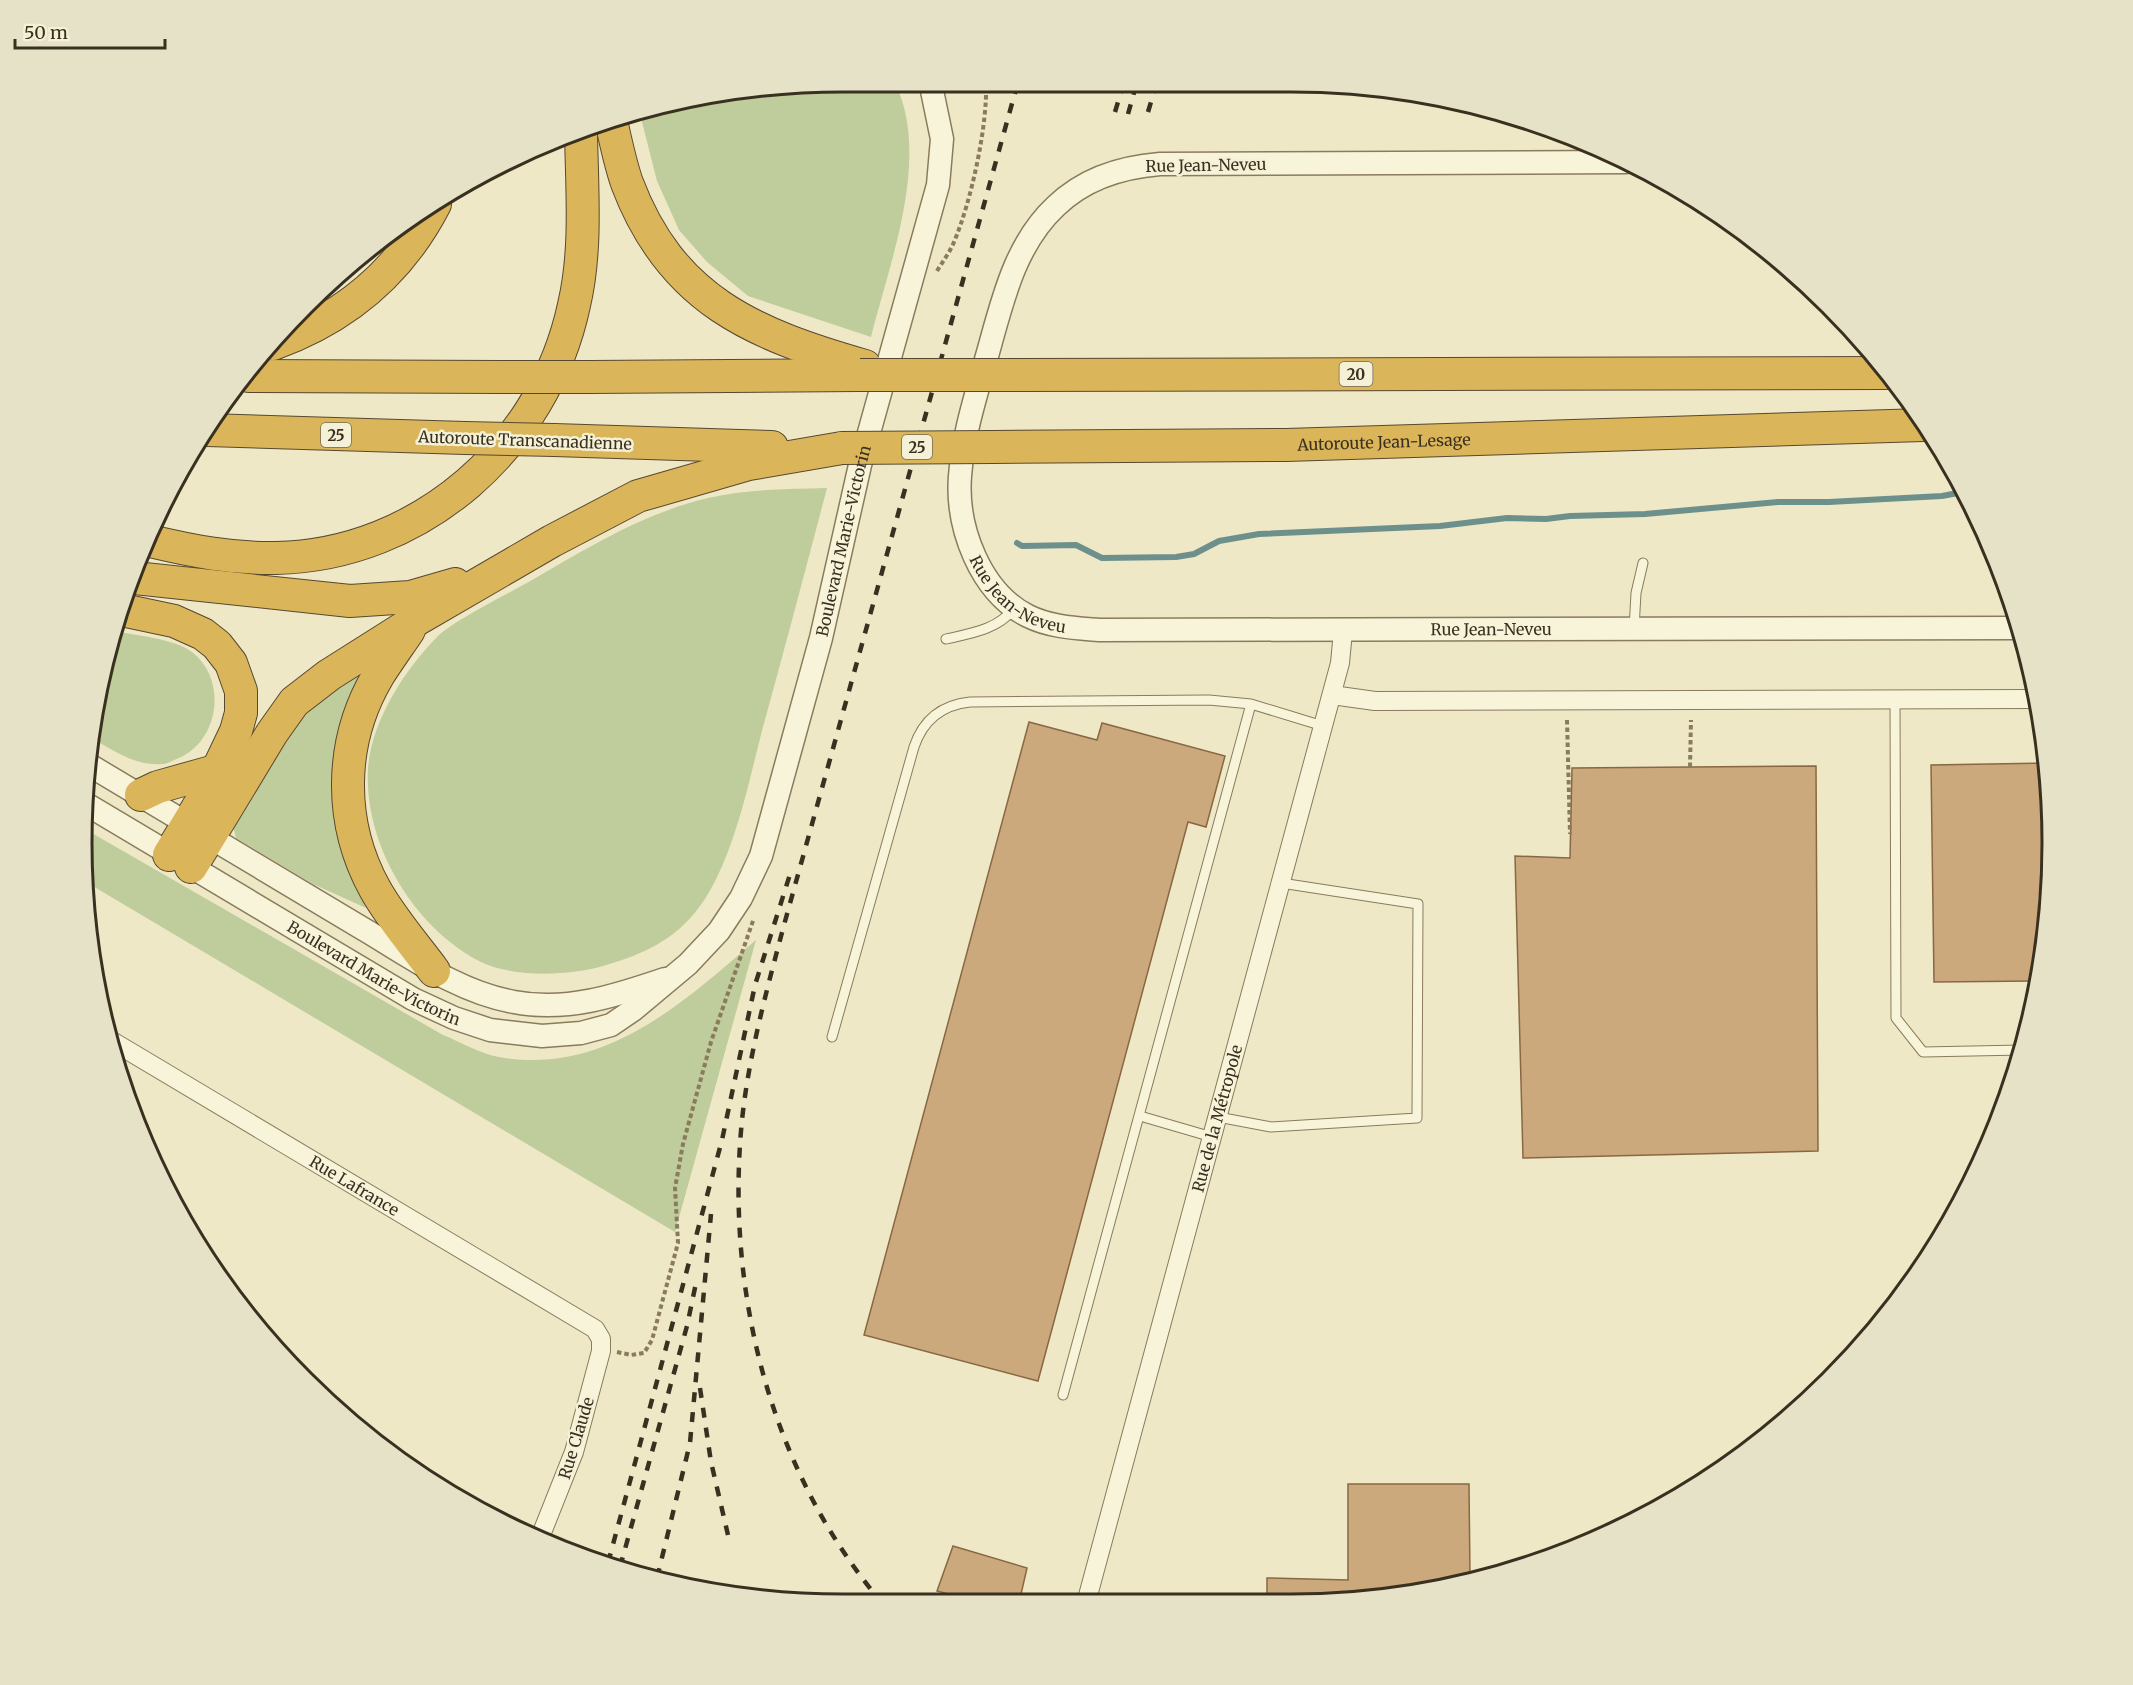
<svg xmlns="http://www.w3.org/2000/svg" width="2133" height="1685" font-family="Merriweather,serif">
<rect width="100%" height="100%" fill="#eee8c7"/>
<path fill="#bfcc9b" d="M842,81H894C932,155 890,261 871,337L748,296L707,262L679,230L657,181L639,110Z
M827,488C806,568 785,647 763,727C748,784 732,870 693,915C669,943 638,956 603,966C568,976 512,978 479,961C413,926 364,844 368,769C371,722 404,671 436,638C454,620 508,594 532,580C589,547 644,513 708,498C748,489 787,489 827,488Z
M113,631C135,635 175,639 192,652C228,680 219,741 179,758C174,760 167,764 162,764C136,766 116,752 95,740L107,646Z
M362,670L355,686L347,863L366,908L313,884L236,838L232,822L306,708Z
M83,828L443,1035C461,1042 480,1054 499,1057C604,1076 683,1003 756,940L675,1232L86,882L81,843Z"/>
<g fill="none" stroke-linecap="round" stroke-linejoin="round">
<path stroke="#6e908d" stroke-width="6" d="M1017,543L1022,546L1076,545L1102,558L1176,557L1194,554L1219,541L1259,534L1440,526L1507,518L1546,519L1570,516L1645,514L1778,502H1829L1942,496L1963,492"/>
</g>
<path fill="#cba97d" stroke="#886843" stroke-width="1.5" d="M1029,722L1097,740L1102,723L1225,756L1206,827L1188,822L1038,1381L864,1335Z
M2046,763L2050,892L2036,981L1934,982L1931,765Z
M1816,766L1818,1151L1523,1158L1515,856L1570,858L1572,768Z
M1348,1484H1469L1470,1577L1341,1602L1267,1603V1578L1348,1580Z
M953,1546L1027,1568L1019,1603L985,1604L937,1591Z"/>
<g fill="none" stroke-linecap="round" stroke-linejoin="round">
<g stroke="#897b5c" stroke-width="11">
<path id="service" d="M1634,629L1636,593L1643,563
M946,639C973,633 996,630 1015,608
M1895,699L1896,1018L1923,1052L2022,1050
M832,1037L914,747C923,720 941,705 970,702L1209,700L1251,704
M1140,1116L1212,1137
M1218,1117L1271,1127L1417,1118L1418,904L1281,883
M1063,1395L1251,704L1323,726"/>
</g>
<g stroke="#897b5c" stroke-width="20">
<g id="minor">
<path d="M1332,695L1375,701L2035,699"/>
<path id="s1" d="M107,1038L595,1329L601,1339V1351L574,1452L539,1540"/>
<path id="s2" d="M1086,1603L1323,726L1340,663L1343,631"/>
</g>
</g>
<g stroke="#897b5c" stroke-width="25">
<g id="tertiary">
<path id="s3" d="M1626,162L1160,164C1122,167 1084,179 1056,206C1014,245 1002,303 987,356C976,395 963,435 960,476C956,527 980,592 1028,616C1050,627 1075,628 1099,630L2019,628"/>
<path d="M91,766C181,819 270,874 360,927C408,955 457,992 514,1002C567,1012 615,996 665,979"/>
<path id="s4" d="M86,804L413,999L454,1018L490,1030L542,1036L581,1033L611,1025L633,1010L688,964L719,931L741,898L761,856L821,638L860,465L938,185L942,139L930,81"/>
</g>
</g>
<g stroke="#574830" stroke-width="34">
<g id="motorway">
<path d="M611,121C616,142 620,163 627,183C671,300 753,334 865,366"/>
<path d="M273,344C345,318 400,272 435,204"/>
<path d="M1013,375L1887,373"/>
<path d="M249,376L501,377"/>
<path d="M590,377L859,375"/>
<path d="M207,430L465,438"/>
<path d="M554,440L772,447"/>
<path id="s5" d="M992,447L1286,445L1923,425"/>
<path d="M150,541C192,551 233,559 276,558C421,555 544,446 574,305C587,250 582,190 581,133"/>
<path d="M135,578L350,601L410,597L455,584"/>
<path d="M122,610L174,621L203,634L217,645L231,663L241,691V713L236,731L207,792L169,855"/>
<path d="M409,630C399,645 388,660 378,676C339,742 338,822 375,889C391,918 414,944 434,971"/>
<path d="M141,795L158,787L215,771"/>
<path d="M191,867L272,733L294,702L329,675L416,620L552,541L638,496L749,464L842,448"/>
</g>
</g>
<path stroke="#897b5c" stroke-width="4" stroke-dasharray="4.5 3" stroke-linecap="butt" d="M937,271C943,261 950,252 954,242C971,202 988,125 986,81
M1567,720L1570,834
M1690,767L1691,720
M617,1352L631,1355L644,1353L652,1340L678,1243L675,1188L683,1144L711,1042L754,918"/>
<use href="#service" stroke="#f8f4da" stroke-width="9"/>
<use href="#minor" stroke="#f8f4da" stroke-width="18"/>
<use href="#tertiary" stroke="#f8f4da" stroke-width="22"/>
<use href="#motorway" stroke="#dbb55a" stroke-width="32"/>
<path stroke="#3a3020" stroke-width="4.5" stroke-dasharray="10 10" stroke-linecap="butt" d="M1115,112L1124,82
M1148,112L1157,82
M1128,114L1137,82
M700,1388L711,1462L728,1535
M608,1563L722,1140L755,985L792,868
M620,1567L687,1326L696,1283
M657,1578L690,1443L711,1214
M883,1604C770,1472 725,1290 742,1120C749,1054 767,989 784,925L1018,82"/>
<g stroke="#574830" stroke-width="34" stroke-linecap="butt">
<path id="motorway-bridge" d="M860,375H1013
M501,377H590
M465,438L554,440
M842,448L992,447"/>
</g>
<use href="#motorway-bridge" stroke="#dbb55a" stroke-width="32"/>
</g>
<g text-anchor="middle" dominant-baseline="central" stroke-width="5" stroke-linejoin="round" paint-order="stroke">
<g fill="#f5f1d6" stroke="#726a57" stroke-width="1.5">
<rect x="1339.5" y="362" width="33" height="24" rx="4.5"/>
<rect x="321" y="423" width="30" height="24" rx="4.5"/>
<rect x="902" y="435" width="30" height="24" rx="4.5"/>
</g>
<g font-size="15" font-weight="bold" fill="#3a3020">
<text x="1356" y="374">20</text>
<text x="336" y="435">25</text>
<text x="917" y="447">25</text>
</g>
<g font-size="16" fill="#3a3020" stroke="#f5f1d6">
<text transform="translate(1206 165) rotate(-1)">Rue Jean-Neveu</text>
<text transform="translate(525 440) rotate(2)">Autoroute Transcanadienne</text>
<text stroke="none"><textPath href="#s5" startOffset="392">Autoroute Jean-Lesage</textPath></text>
<text stroke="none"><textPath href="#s4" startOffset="1142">Boulevard Marie-Victorin</textPath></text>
<text stroke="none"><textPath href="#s3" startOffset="1014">Rue Jean-Neveu</textPath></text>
<text stroke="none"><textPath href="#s3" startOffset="1500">Rue Jean-Neveu</textPath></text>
<text stroke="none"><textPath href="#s4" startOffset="334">Boulevard Marie-Victorin</textPath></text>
<text stroke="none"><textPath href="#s2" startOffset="502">Rue de la Métropole</textPath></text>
<text stroke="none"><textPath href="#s1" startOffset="288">Rue Lafrance</textPath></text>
<text transform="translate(576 1438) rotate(-73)">Rue Claude</text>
</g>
</g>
<path d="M0 0H2133V1685H0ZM843 92H1291A751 751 0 0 1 2042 843V843A751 751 0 0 1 1291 1594H843A751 751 0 0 1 92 843V843A751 751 0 0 1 843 92Z" fill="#e6e2c7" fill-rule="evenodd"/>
<path fill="none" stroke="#3a3020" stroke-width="3" d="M843 92H1291A751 751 0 0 1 2042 843V843A751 751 0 0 1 1291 1594H843A751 751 0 0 1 92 843V843A751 751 0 0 1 843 92Z"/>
<path d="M15 39v9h150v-9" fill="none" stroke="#3a3020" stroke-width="3"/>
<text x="24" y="39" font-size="18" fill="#3a3020" stroke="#f5f1d6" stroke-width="4.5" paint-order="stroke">50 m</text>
</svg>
